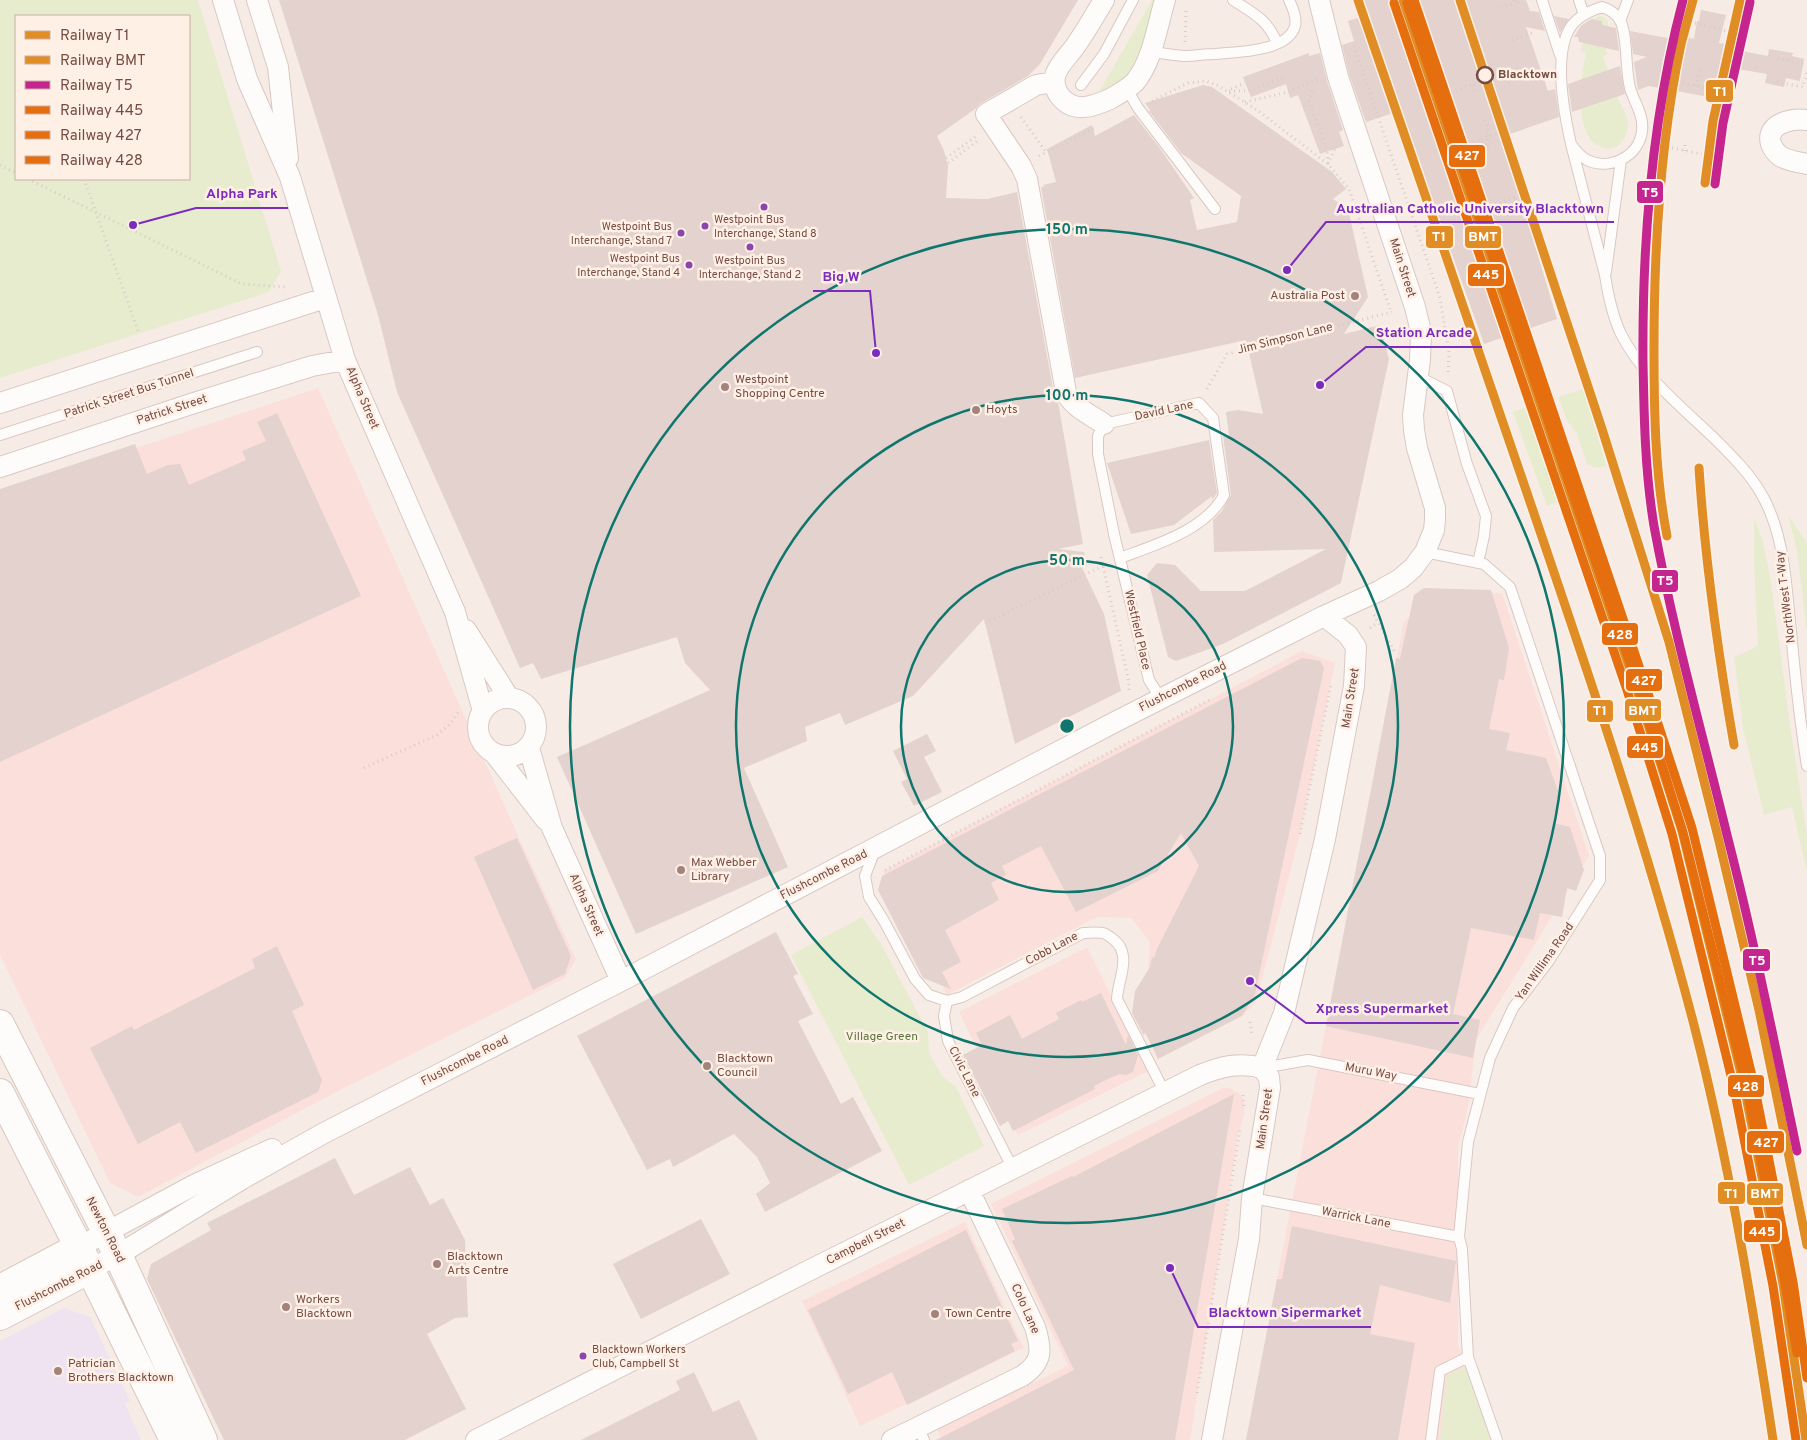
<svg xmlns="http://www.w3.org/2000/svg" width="1807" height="1440" font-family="Overpass,sans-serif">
<rect width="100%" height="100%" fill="#f7ece5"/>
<path fill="#fbdfda" d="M318,388L519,838L576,959L565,978L344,1088L138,1197L110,1183L0,955V493Z
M1446,591L1502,593L1589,856L1476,1040L1468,1107L1458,1148V1345L1501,1440H1246L1404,621Z
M1302,651L1335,663L1300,834L1256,1002L1243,1015L1232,1021L1146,998L1150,942L1131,918L1097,917L947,995L883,871Z
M1087,947L1149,1071L1018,1135L959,1012Z
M1223,1088H1229L1238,1093L1242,1097L1244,1103V1115L1238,1135L1190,1440H942L937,1429L1068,1366L991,1204Z
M965,1222L1024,1348L860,1426L802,1301Z"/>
<path fill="#efe3f1" d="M64,1308L90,1317L130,1401L125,1404L141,1440H0V1341Z"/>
<path fill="#e7ecce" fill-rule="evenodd" d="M0,0H198L281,271L269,292L0,378ZM16,16H189V179H16Z
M1152,0H1159L1133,69L1127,77L1099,92Z
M1601,16L1606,19L1608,22L1606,50L1608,54L1603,56C1608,72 1614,87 1620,103C1623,109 1628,117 1628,124C1628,140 1615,155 1599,146C1595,144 1592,143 1590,139C1575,117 1581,77 1586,53L1581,51C1584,38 1585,19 1601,16Z
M1583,389L1606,464V466C1598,469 1593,467 1587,464L1577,434L1568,422L1558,397Z
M1526,407L1557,502L1547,506L1513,412Z
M1788,515L1807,543V633L1797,551Z
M1754,518L1763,542L1771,582L1790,725L1807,835V872L1792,807L1764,815L1743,728L1734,657L1749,651L1758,645L1754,563Z
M862,917L881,944L928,1032L929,1052L933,1061L943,1077L955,1086L959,1093L984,1146L909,1185L791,955Z
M1466,1367L1490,1440H1440L1447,1375Z"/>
<path fill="#e3d2cd" d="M279,0H1078L1040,64L1028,76L980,104L975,109L937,136L944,151L948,166L946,198L987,199L1017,192L1054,394L1058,402L1083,544L1058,549L1084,552L1087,566L1082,568L1104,614L1121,691L1015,744L984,619L913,696L845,725L840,713L805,727L807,741L744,768L788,867L636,934L557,757L710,690L685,663L677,637L541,679L533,663L520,668L397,392L378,315Z
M1362,0H1526L1530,11L1539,12L1545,31L1526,27L1548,91L1555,89L1559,117L1504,136L1521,188L1518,189L1557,319L1484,344L1438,215L1434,216L1399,111L1366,122L1349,74L1342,45L1354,41L1348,21L1367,15Z
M1701,10L1726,15L1719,43L1726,44V48L1768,56L1769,49L1793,53L1792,56L1804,59L1800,81L1786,78L1784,87L1765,83L1767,74L1720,66L1714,98L1649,86L1638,90L1634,62L1647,57L1633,54L1630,31L1684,41L1685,37L1694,39L1697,21H1699Z
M1554,16L1569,19L1560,33Z
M1591,19L1602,21V25L1616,28L1619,51L1579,42L1578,37H1574L1581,26Z
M1309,53V56L1320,53L1327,81L1343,130L1339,132L1344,146L1320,154L1298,95L1290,98L1286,84L1251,97L1243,77Z
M1620,66L1625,94L1572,112L1568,84Z
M1203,85L1212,87L1332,172L1346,189L1333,199L1348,209L1368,297L1344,334L1380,325L1389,359L1341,583L1223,644L1176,661L1168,657L1147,575L1157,563L1175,565L1201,591H1245L1326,549L1214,552L1213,520L1222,511L1231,495L1223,436L1229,435L1226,412L1238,410L1263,414L1246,340L1075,378L1041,187H1044L1043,185L1056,182L1047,149L1092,125L1095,136L1134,115L1159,147L1194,198L1190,200L1197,230L1237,222L1241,196L1181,153L1149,111L1150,110L1145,103Z
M277,413L361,596L0,762V489L135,444L147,474L168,465L180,464L189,485L246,460L242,451L266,441L257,422Z
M1209,440L1217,493L1212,500V496L1174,525L1131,534L1107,463Z
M1424,588L1491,590L1509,648L1504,680L1499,679L1489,729L1510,733L1506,750L1546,758L1559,794L1553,823L1570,827L1584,870L1576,891L1567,888L1562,917L1540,913L1534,940L1471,928L1453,1014L1480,1020L1473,1058L1326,1026L1396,658L1400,659L1414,595Z
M1302,658L1320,661L1324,668L1255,994L1242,1016L1158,1059L1145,1032L1144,1036L1132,1013L1135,991L1150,967L1152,957L1154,958L1158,947L1199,866L1181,833L1158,871L1076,912L1041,846L1002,866L1006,875L991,883L999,900L945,930L961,962L942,972L951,989L923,978L878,890L882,876Z
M927,734L936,751L924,757L942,792L914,806L901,782L907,779L893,751Z
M517,838L571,956L565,974L533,990L474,857Z
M776,932L798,974L793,976L813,1014L798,1021L841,1104L853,1097L882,1151L765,1212L756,1194L770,1183L757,1157L734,1134L673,1167L670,1159L647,1170L577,1036Z
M277,946L304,1005L292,1011L322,1080L318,1092L196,1153L180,1122L138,1144L90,1048L132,1026L134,1030L255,968L252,959Z
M1101,993L1126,1045L1128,1035L1138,1055L1133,1072L1126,1075L1120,1074L1110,1078L1094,1086L1095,1089L1013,1131L1008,1121L1000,1126L963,1055L982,1045L976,1033L1010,1015L1022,1039L1059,1019L1056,1013L1081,1000L1082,1002Z
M1234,1094L1175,1440H936L1074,1370L1012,1241L1015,1239L1002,1209L1072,1176L1073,1177Z
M335,1158L354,1195L410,1167L430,1205L443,1198L465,1240L468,1317L455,1318L427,1334L466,1409L405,1440H224L147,1279L151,1264L211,1230L207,1223Z
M701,1219L730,1274L641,1319L613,1264Z
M1292,1226L1456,1261L1450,1303L1380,1285L1370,1334L1415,1343L1398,1440H1246L1277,1279H1282Z
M966,1230L1018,1341L1011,1344L1015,1351L907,1405L892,1372L848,1394L808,1310Z
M694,1372L713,1412L739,1400L758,1440H581L680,1390L676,1381Z"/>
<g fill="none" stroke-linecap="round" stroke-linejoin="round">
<g stroke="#d8c8c3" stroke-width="12">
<path id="lane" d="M1233,0C1254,14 1267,19 1277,43
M1542,0L1560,55
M1579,0L1584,15
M1620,21L1628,0
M1150,52C1161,53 1173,55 1184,56C1194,56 1205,54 1215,54C1236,52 1288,52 1295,26C1297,17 1293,8 1289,0
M1081,85L1104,54L1133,0
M1127,89L1138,108L1215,209
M1571,144C1575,150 1580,156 1587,160C1609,171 1639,157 1642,131C1644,115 1634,102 1630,88C1625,69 1628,36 1620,20C1615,13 1609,9 1602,7C1589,11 1577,17 1570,28C1553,56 1564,113 1571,144L1605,275C1608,295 1612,315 1621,334C1642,376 1683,408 1716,440C1733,457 1751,475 1762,495C1785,536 1786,585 1791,631C1795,676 1800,722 1807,766
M1606,272L1621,160
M1417,376L1447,391L1467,464L1486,516L1484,536L1478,563
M0,435L257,352
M1425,552L1484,564L1510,587L1600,856V880L1548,962L1513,1008L1490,1058L1468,1142L1459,1237L1462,1249L1468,1357L1497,1440
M1120,558C1155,545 1206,530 1224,495L1213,418L1199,403L1104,424L1098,436V454L1114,534L1149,680L1161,699
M875,850L865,876L869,897L884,921L915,979L929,995L947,1001
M947,1001L962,997L1083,933C1089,933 1097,932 1103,933C1107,934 1110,937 1113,939C1133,954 1118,979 1117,999L1165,1093
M947,1001L944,1016L948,1041L1013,1169
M1262,1068L1308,1060L1480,1094
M1252,1198L1459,1237
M918,1427L924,1440
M1431,1440L1440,1371L1468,1357"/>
</g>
<g stroke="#d8c8c3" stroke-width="22">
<path id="street" d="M223,0L247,79L290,177L345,360L455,612L483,711
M257,0L278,67L288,158
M1104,0C1095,15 1086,31 1076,45C1070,54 1060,63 1056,73C1053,80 1055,89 1059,95C1073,114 1092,107 1110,99C1119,94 1128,89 1135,82C1153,60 1157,26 1165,0
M1054,82L1036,85L986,114L1021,166L1027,179L1066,392C1072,407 1091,415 1104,424
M1807,120C1793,118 1765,123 1771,144C1773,149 1776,153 1780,156C1788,161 1798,162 1807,164
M0,403L325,298
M0,467L191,404L312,366L345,360
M466,630L509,698
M478 727a29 29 0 1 1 58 0a29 29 0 1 1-58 0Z
M529,748L552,828L621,981
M494,753L546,820
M1262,1068L1284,1013L1325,839L1354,686L1356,647L1348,635L1324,616
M79,1247L194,1185L272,1149
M90,1269L118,1255L242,1179L324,1133L621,981L1115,722L1324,616L1379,591L1400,579L1413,568L1425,552L1434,530L1435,520V508L1417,448L1414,430L1413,415L1420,360L1421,332L1415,307L1338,77L1319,0
M476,1440L806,1272L1200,1075C1222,1066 1240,1062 1262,1068
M892,1440L1022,1376C1043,1362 1042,1350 1035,1327L969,1190
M1212,1440L1249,1239L1252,1198L1270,1088L1269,1077L1262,1068"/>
</g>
<g stroke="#d7c7c1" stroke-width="30">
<path id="secondary" d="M0,1024L118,1255L203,1440
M0,1093L90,1269L174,1440
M0,1289L79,1247
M0,1316L90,1269"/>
</g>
<path stroke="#d8cbc8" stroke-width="3" stroke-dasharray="1 4" stroke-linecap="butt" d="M1514,0L1515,3L1521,1
M1501,8L1515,3
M1695,23L1726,31
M1512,40L1532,33
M1185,42L1186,11
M1354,46L1440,298L1449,353L1448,374
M1778,58L1807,65
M1508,82L1527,76
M1777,82L1803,87L1807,71
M1683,83L1713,90
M1473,85L1475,92
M1696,86L1699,70
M1231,89L1245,83
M1229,91H1248L1283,77
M1312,91L1309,100L1327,151L1328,163
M1451,92L1482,81
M1152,101L1188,83L1206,81L1217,85L1257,110L1328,164L1349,189L1391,312
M1245,102L1288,92L1318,79
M1021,117L1046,152
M1485,120L1488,128V150
M1481,139L1500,133
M1469,144L1481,139L1487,149
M1672,148L1702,154
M1685,151V144
M1039,156L1097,127
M946,158L976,136
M948,163L979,140
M1328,164L1335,149
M0,165L16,173
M28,179L242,284L286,287
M84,179L139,334
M1490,206L1520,196
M1440,224L1469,214
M1207,389L1227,354L1392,312
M1529,406L1544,448L1546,469L1570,534
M1101,557L1128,678L1129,690L1127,693
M1374,615L1395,652
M985,623L1103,566
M1370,628L1378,622
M364,768L437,735L451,723L459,711
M1300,834L1331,685
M885,870L1211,699
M1250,1022L1252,1034
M1243,1095L1244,1107
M1197,1393L1240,1130"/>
<use href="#lane" stroke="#fefcfb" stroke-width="10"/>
<use href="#street" stroke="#fefcfb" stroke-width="20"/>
<use href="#secondary" stroke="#fefcfb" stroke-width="28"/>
<g stroke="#fff0e6" stroke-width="12">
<path id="rail-1" d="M1358,0C1415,164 1470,328 1527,493C1587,669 1647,845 1694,1025C1729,1162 1752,1301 1773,1440
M1460,0L1602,429L1669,642L1719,841L1759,1010L1807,1245
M1705,183L1713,121L1740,0
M1699,468C1705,561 1718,653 1734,745
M1667,536C1655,474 1654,411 1654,348C1654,246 1660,143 1681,44C1685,29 1689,15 1693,0"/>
</g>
<g stroke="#fff0e6" stroke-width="12">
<path id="rail-2" d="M1403,0L1636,687L1682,831L1744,1086L1783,1284L1806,1440"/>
</g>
<g stroke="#fff0e6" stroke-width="12">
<path id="rail-3" d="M1683,0C1652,117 1642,241 1643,362C1644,417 1645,472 1654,526C1673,630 1702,732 1727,835C1754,940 1775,1045 1797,1151
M1715,184L1723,123L1750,2"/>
</g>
<g stroke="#fff0e6" stroke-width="12">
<path id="rail-4" d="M1394,3L1627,690L1672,834L1734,1088L1773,1286L1796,1440"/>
</g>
<g stroke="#fff0e6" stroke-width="12">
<path id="rail-5" d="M1414,0L1645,684L1692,828L1754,1084L1793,1282L1807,1378"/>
</g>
<g stroke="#fff0e6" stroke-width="12">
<path id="rail-6" d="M1407,3L1633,672L1683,832L1746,1085L1785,1283L1797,1353"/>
</g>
<use href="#rail-1" stroke="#df8d24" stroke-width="9"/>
<use href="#rail-2" stroke="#df8d24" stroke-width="9"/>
<use href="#rail-3" stroke="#c4258f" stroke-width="9"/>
<use href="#rail-4" stroke="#e56e0f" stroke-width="9"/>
<use href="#rail-5" stroke="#e56e0f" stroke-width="9"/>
<use href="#rail-6" stroke="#e56e0f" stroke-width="9"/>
</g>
<g fill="none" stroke="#0f766e" stroke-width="2.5">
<circle cx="1067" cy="726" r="166"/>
<circle cx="1067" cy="726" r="331"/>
<circle cx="1067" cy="726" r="497"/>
</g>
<circle fill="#fff0e6" stroke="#764b44" stroke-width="2.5" cx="1485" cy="75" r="8"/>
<g fill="#8e44ad" stroke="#fff0e6" stroke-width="2">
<circle cx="764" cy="207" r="4.5"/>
<circle cx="705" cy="226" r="4.5"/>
<circle cx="681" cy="233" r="4.5"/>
<circle cx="750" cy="247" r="4.5"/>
<circle cx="689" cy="265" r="4.5"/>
<circle cx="583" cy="1356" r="4.5"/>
</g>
<g fill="#a3837c" stroke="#fff0e6" stroke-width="2">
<circle cx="1355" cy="296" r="5"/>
<circle cx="725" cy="387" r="5"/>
<circle cx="976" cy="410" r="5"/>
<circle cx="681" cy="870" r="5"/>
<circle cx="707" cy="1066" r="5"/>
<circle cx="437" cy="1264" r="5"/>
<circle cx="286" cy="1307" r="5"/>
<circle cx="935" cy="1314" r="5"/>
<circle cx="58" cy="1371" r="5"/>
</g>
<g text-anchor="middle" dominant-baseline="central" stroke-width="5" stroke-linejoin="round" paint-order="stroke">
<g font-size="11" fill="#764b44" stroke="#fff0e6" text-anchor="start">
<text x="714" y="220">Westpoint Bus<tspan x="714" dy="14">Interchange, Stand 8</tspan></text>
<text x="672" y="227" text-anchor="end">Westpoint Bus<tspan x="672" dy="14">Interchange, Stand 7</tspan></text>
<text x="680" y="259" text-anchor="end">Westpoint Bus<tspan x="680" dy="14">Interchange, Stand 4</tspan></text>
<text x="750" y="261" text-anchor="middle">Westpoint Bus<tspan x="750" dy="14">Interchange, Stand 2</tspan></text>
<text x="592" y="1350">Blacktown Workers<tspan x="592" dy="14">Club, Campbell St</tspan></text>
</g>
<g font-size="12" font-weight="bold" fill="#764b44" stroke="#fff0e6" text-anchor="start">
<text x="1498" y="75">Blacktown</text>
</g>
<g font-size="12" fill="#764b44" stroke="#fff0e6">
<text transform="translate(1402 268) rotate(72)">Main Street</text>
<text transform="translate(1285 339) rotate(-14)">Jim Simpson Lane</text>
<text transform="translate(129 394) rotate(-18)">Patrick Street Bus Tunnel</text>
<text transform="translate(362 398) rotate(67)">Alpha Street</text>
<text transform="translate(172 410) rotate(-18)">Patrick Street</text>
<text transform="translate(1164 411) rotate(-12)">David Lane</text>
<text transform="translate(1786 597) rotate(-97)">NorthWest T-Way</text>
<text transform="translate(1137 630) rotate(77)">Westfield Place</text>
<text transform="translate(1183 687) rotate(-27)">Flushcombe Road</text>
<text transform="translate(1351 698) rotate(-81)">Main Street</text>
<text transform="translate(824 875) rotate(-27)">Flushcombe Road</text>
<text transform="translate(586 905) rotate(66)">Alpha Street</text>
<text transform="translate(1052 949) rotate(-28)">Cobb Lane</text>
<text transform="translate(1545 962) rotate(-55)">Yan Willima Road</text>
<text transform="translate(465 1061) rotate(-27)">Flushcombe Road</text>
<text transform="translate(964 1072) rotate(63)">Civic Lane</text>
<text transform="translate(1371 1072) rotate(11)">Muru Way</text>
<text transform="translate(1265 1119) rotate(-82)">Main Street</text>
<text transform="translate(1356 1218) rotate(11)">Warrick Lane</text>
<text transform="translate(105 1230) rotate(63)">Newton Road</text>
<text transform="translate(866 1242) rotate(-27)">Campbell Street</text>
<text transform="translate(59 1286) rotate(-27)">Flushcombe Road</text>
<text transform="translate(1025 1309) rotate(66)">Colo Lane</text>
</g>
<g font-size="12" fill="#764b44" stroke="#fff0e6" text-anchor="start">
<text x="1345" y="296" text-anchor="end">Australia Post</text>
<text x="735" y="380">Westpoint<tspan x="735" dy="14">Shopping Centre</tspan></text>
<text x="986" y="410">Hoyts</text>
<text x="691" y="863">Max Webber<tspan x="691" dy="14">Library</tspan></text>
<text x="717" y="1059">Blacktown<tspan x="717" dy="14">Council</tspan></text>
<text x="447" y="1257">Blacktown<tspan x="447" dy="14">Arts Centre</tspan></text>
<text x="296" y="1300">Workers<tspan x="296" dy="14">Blacktown</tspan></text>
<text x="945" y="1314">Town Centre</text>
<text x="68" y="1364">Patrician<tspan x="68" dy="14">Brothers Blacktown</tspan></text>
</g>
<g font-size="12" fill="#587739" stroke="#fff0e6">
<text x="882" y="1037">Village Green</text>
</g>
</g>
<circle cx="1067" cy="726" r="8" fill="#0f766e" stroke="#fff0e6" stroke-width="2.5"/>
<g font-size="15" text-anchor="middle" font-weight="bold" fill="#0f766e" stroke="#fff0e6" stroke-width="5" stroke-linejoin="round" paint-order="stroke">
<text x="1067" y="234">150 m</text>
<text x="1067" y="400">100 m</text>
<text x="1067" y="565">50 m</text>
</g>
<path fill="none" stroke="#7b2cbf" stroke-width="2" d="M133 225L196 208H288M1287 270L1326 222H1614M876 353L870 291H813M1320 385L1366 347H1482M1250 981L1306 1023H1459M1170 1268L1198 1327H1371"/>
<g fill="#7b2cbf" stroke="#fff0e6" stroke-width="2">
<circle cx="133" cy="225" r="5"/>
<circle cx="1287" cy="270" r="5"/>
<circle cx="876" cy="353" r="5"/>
<circle cx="1320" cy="385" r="5"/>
<circle cx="1250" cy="981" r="5"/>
<circle cx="1170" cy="1268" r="5"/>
</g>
<g font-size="14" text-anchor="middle" font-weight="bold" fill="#7b2cbf" stroke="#fff0e6" stroke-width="5" stroke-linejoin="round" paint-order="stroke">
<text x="242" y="198">Alpha Park</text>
<text x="1470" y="213">Australian Catholic University Blacktown</text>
<text x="841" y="281">Big W</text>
<text x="1424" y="337">Station Arcade</text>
<text x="1382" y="1013">Xpress Supermarket</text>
<text x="1285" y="1317">Blacktown Sipermarket</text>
</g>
<g stroke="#fff0e6" stroke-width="2">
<rect x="1705" y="79" width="29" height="24" rx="5" fill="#df8d24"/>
<rect x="1448" y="144" width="38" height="24" rx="5" fill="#e56e0f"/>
<rect x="1636" y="180" width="28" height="24" rx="5" fill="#c4258f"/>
<rect x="1464" y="225" width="38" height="24" rx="5" fill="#df8d24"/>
<rect x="1425" y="225" width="29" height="24" rx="5" fill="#df8d24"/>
<rect x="1467" y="263" width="38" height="24" rx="5" fill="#e56e0f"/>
<rect x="1651" y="569" width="28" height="24" rx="5" fill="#c4258f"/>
<rect x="1601" y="622" width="38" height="24" rx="5" fill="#e56e0f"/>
<rect x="1625" y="668" width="38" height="24" rx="5" fill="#e56e0f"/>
<rect x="1624" y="698" width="38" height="24" rx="5" fill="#df8d24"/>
<rect x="1586" y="699" width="28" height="24" rx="5" fill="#df8d24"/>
<rect x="1626" y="735" width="38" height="24" rx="5" fill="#e56e0f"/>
<rect x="1742" y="948" width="29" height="24" rx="5" fill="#c4258f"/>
<rect x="1727" y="1074" width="38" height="24" rx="5" fill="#e56e0f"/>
<rect x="1746" y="1130" width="39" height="24" rx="5" fill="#e56e0f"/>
<rect x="1717" y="1181" width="29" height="24" rx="5" fill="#df8d24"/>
<rect x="1746" y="1182" width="38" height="24" rx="5" fill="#df8d24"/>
<rect x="1743" y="1219" width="38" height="24" rx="5" fill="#e56e0f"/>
</g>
<g font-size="14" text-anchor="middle" font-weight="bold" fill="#fff">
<text x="1720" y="96">T1</text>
<text x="1467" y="160">427</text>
<text x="1650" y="197">T5</text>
<text x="1483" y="241">BMT</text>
<text x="1439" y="241">T1</text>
<text x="1486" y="279">445</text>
<text x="1665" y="585">T5</text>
<text x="1620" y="639">428</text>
<text x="1644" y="685">427</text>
<text x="1643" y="715">BMT</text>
<text x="1600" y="715">T1</text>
<text x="1645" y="752">445</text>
<text x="1757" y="965">T5</text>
<text x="1746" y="1091">428</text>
<text x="1766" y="1147">427</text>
<text x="1731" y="1198">T1</text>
<text x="1765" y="1198">BMT</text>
<text x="1762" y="1236">445</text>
</g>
<rect x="15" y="15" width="175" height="165" fill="#fff0e6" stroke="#c8aea5"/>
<rect x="25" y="31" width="25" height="8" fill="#df8d24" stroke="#c8aea5"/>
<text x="60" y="40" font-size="15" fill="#764b44">Railway T1</text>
<rect x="25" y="56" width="25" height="8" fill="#df8d24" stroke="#c8aea5"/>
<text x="60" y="65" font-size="15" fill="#764b44">Railway BMT</text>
<rect x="25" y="81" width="25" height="8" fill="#c4258f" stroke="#c8aea5"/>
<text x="60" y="90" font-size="15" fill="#764b44">Railway T5</text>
<rect x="25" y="106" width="25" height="8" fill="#e56e0f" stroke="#c8aea5"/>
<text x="60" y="115" font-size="15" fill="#764b44">Railway 445</text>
<rect x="25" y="131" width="25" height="8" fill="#e56e0f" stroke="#c8aea5"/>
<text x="60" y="140" font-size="15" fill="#764b44">Railway 427</text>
<rect x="25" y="156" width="25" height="8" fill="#e56e0f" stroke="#c8aea5"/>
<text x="60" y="165" font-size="15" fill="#764b44">Railway 428</text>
</svg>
